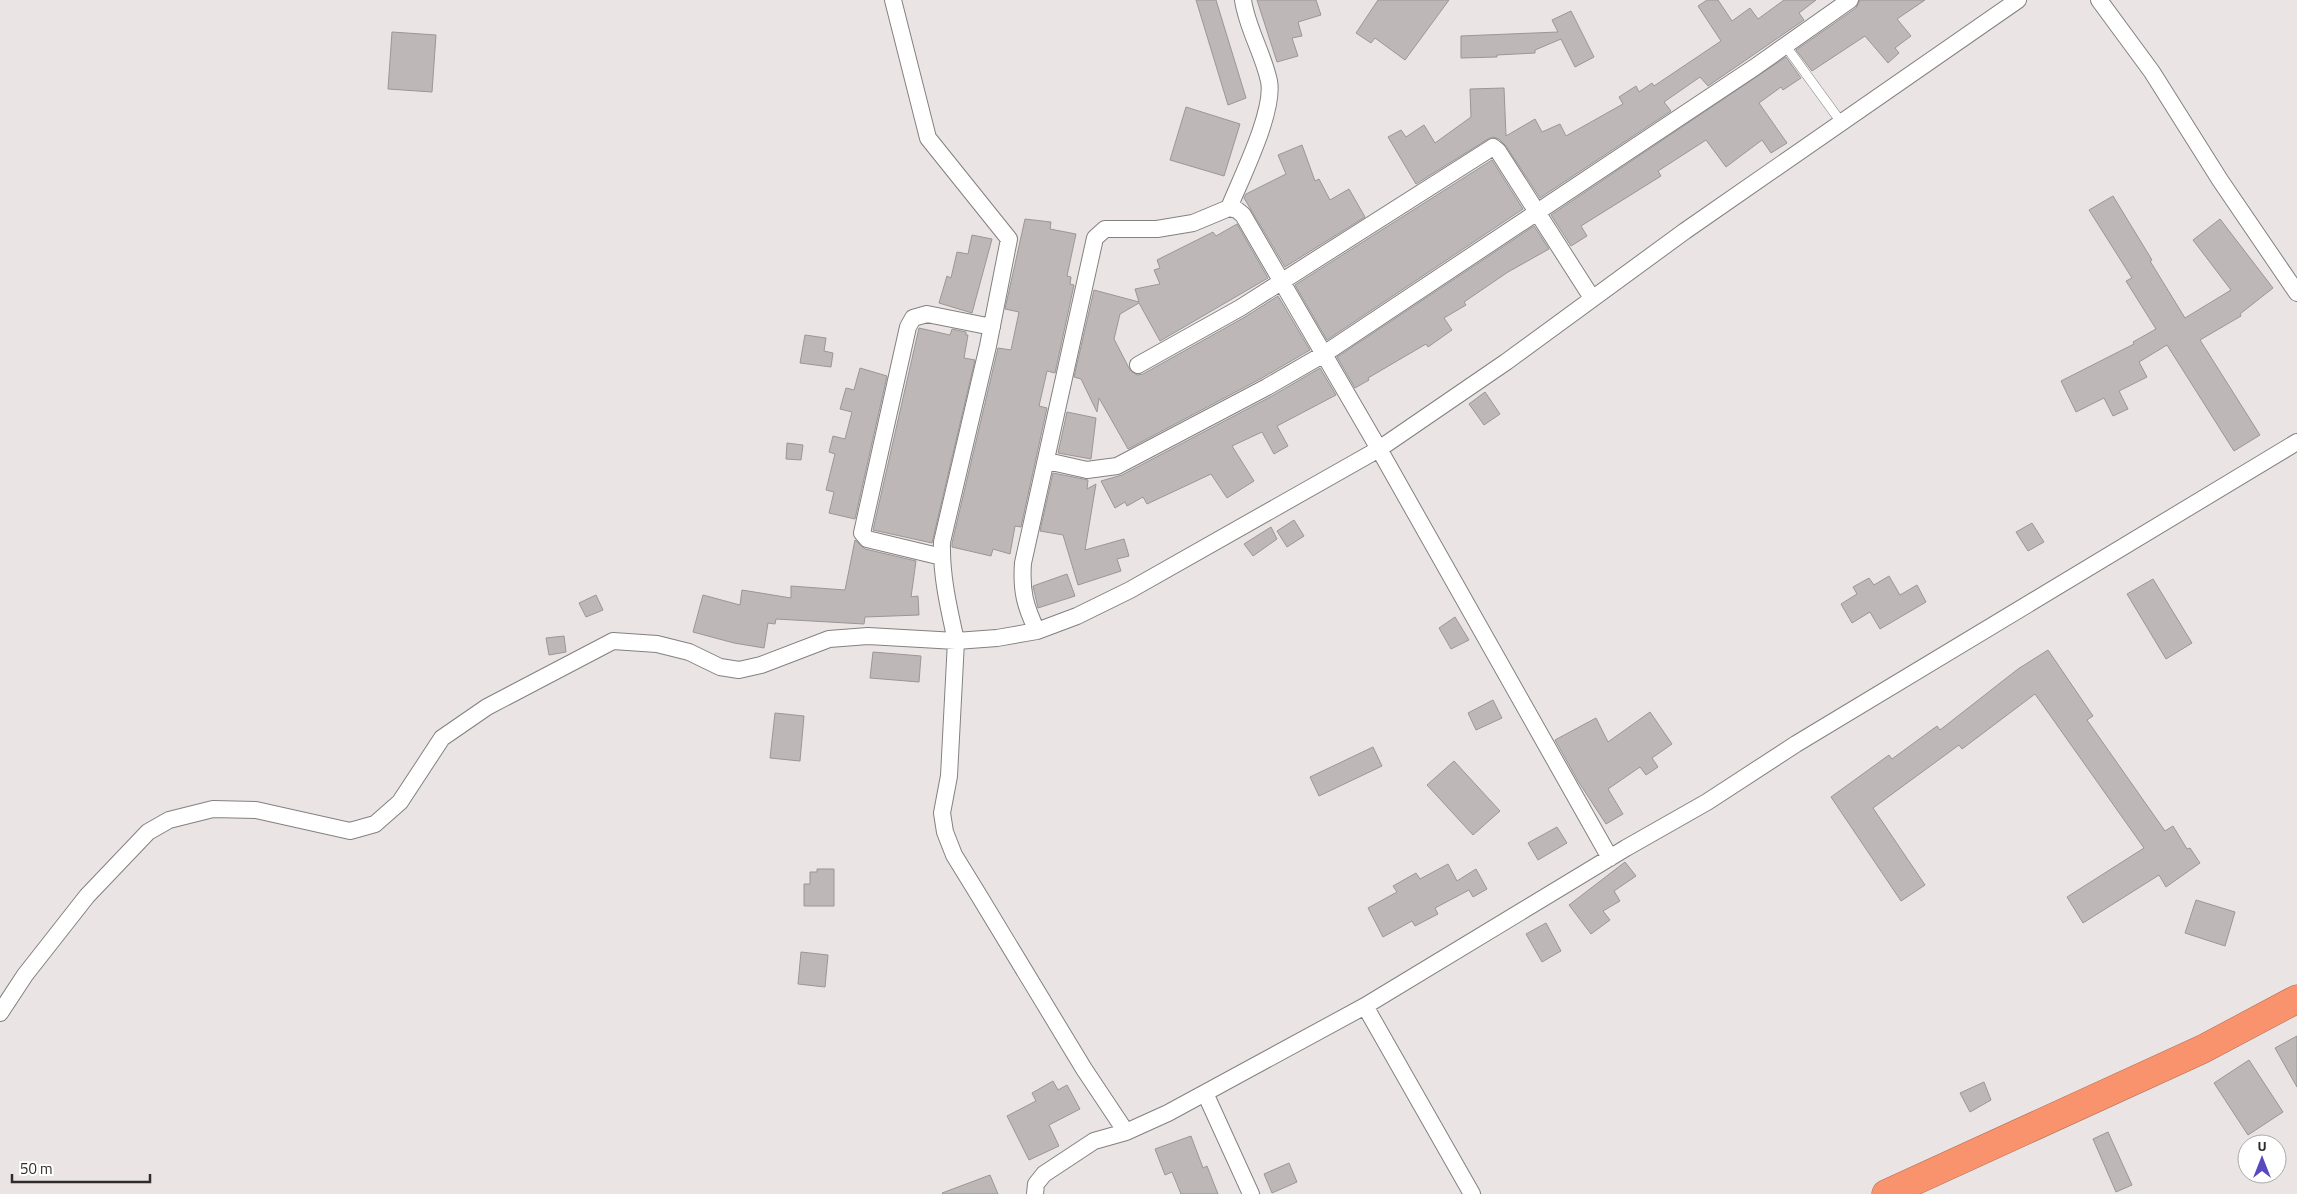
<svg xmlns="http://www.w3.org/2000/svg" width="2297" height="1194" font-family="'Titillium Web',sans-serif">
<rect width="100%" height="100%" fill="#eae4e4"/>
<path fill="#bdb7b8" stroke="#9b9697" d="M1196,0H1216L1246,98L1228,105Z
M1257,0H1316L1321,15L1298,22L1302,36L1292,38L1298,56L1277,62Z
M1378,0H1449L1405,60L1375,38L1371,43L1356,33Z
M1707,0H1718L1732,21L1750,8L1758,19L1784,0H1816L1799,13L1804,20L1708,86L1700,77L1664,102L1671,111L1540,198L1506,146L1499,139L1493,137L1488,139L1416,184L1388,137L1401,130L1406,137L1424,125L1435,143L1471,117L1470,89L1504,88L1506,136L1535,119L1542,132L1560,124L1566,136L1623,104L1619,97L1636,86L1639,92L1652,83L1654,86L1721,41L1698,6Z
M1860,0H1925L1897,19L1911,36L1895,48L1899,53L1888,63L1865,36L1812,71L1796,50L1856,8Z
M1571,11L1594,57L1575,67L1561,39L1535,50V53L1497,55V57L1461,58V36L1558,32L1552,20Z
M392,32L436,35L432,92L388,89Z
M1786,57L1801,78L1783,90L1781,87L1759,103L1787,143L1771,153L1762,140L1726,167L1706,140L1658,171L1661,176L1581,226L1587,236L1571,246L1551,215Z
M1186,107L1240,124L1224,176L1170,160Z
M1302,145L1315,181L1319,179L1330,200L1349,189L1365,217L1285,267L1244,198L1246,194L1286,174L1278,155Z
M1492,160L1523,209L1327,340L1295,285Z
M2113,196L2152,260L2150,261L2185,318L2231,290L2193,240L2220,219L2273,288L2240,314L2241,316L2200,340L2260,435L2234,451L2167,345L2139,362L2147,377L2119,391L2128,409L2113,416L2104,398L2076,412L2061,381L2134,344L2133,342L2156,329L2126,281L2132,278L2089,210Z
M1025,219L1051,222L1050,229L1076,234L1067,276L1071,277L1070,284L1074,285L1055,373L1047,371L1039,406L1047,408L1021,527L1015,526L1010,554L993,549L991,556L952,547V543L998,348L1011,350L1019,312L1005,309Z
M1237,224L1268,278L1160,341L1139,303L1120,314L1114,339L1130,370L1137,375L1143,374L1245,317L1278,296L1310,350L1262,378L1128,449L1099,398L1097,412L1081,379L1074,377L1094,290L1139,302L1135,289L1160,284L1154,270L1160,268L1157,260L1213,232L1216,236Z
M1534,226L1549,249L1508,272L1464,302L1466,305L1444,318L1452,330L1428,347L1426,344L1368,378L1369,380L1355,388L1337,357Z
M972,235L992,239L972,313L939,303L947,276L951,278L957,252L968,254Z
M919,328L950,335L952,329L966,332V335H968L964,358L975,360L932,543L873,530Z
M805,335L826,338L824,351L833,353L831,367L800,363Z
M860,368L887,376L855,519L829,513L834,492L826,490L835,454L829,452L833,436L845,439L852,412L840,409L846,388L854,390Z
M1320,368L1336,395L1277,426L1288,446L1274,454L1262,432L1232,446L1254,481L1227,498L1211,474L1147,504L1143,497L1127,506L1125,502L1115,508L1101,481L1122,475L1272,396Z
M1485,392L1500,414L1484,425L1469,404Z
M1067,412L1096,418L1091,459L1058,453Z
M787,443L803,445L801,460L786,459Z
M1053,473L1088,480L1087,489L1096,484L1085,550L1124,539L1129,556L1117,559L1121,571L1078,585L1063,535L1040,531Z
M1294,520L1304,536L1287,547L1277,531Z
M2032,523L2044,542L2028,551L2016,532Z
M1271,527L1277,539L1253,556L1244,544Z
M855,540L865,549L916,561L911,597L918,596L919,615L865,617L864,624L776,619L775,624L768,623L764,648L734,643L693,632L703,595L740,605L742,590L791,598V586L845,590Z
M1067,574L1075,596L1038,608L1033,586Z
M1889,576L1900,595L1917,585L1926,602L1880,629L1870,612L1852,623L1841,604L1857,594L1853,587L1869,578L1874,585Z
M2153,579L2192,643L2166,659L2127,594Z
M596,595L603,610L586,617L579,603Z
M1455,617L1469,640L1451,649L1439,628Z
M564,636L566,652L549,655L546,638Z
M2048,650L2093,716L2087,720L2165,831L2173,826L2187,849L2190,848L2200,863L2166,887L2159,875L2083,923L2067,897L2144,848L2035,694L1962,749L1959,745L1873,808L1925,885L1901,901L1831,797L1889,755L1892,759L1937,726L1940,730L2018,669Z
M873,652L921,656L919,682L870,678Z
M1493,700L1502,718L1476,730L1468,713Z
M1650,712L1672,744L1652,758L1658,767L1646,775L1640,767L1608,789L1623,814L1606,824L1578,781L1555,740L1596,718L1608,742Z
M775,713L804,716L800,761L770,758Z
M1373,747L1382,766L1319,796L1310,777Z
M1454,761L1500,811L1473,835L1427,785Z
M1557,827L1567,843L1538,860L1528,843Z
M1625,862L1636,876L1614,891L1620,901L1603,911L1610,920L1591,934L1569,905Z
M1448,864L1457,881L1476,869L1487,889L1473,897L1469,890L1435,908L1438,914L1415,926L1412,921L1383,937L1368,908L1397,892L1393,886L1416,873L1420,879Z
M817,869H834V906H804V884H810V872H817Z
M2196,900L2235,912L2225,946L2185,933Z
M1546,923L1561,951L1542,962L1526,934Z
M801,952L828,955L825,987L798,984Z
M2297,1036V1087L2275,1048Z
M2249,1060L2283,1112L2248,1135L2214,1083Z
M1053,1081L1058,1090L1067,1085L1080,1109L1049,1125L1059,1146L1029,1160L1007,1116L1036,1101L1032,1093Z
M1984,1082L1991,1100L1970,1112L1960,1093Z
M2108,1132L2132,1185L2116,1192L2093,1139Z
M1191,1136L1203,1168L1207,1166L1218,1194H1181L1172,1172L1165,1175L1155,1149Z
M1289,1163L1297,1182L1272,1193L1264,1174Z
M990,1175L998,1194H943L942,1193Z"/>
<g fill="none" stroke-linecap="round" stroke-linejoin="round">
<g stroke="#858080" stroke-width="10">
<path id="lane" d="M1785,45L1841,122"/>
</g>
<g stroke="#858080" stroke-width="18">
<path id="street" d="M2099,0L2152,72L2220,180L2297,293
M1229,208C1241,178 1275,111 1269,81C1263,53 1247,28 1243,0
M1138,365L1240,308L1493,147L1498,151L1592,298
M1047,461L1087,470L1117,466L1267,387L1324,354L1755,67L1850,0
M942,557L867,539L862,533L908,327L913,318L927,314L992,327
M1037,631C1025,606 1021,591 1023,563L1095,238L1105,229H1157L1193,223L1229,208L1237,210L1243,215L1379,449L1610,858
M1365,1006L1472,1194
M0,1013L25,975L87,896L148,832L169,820L213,809L256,810L350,831L375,824L400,802L442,738L487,707L613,641L657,644L689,652L720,667L739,670L761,665L829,639L868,636L956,641C949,609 941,576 942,542L988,346L1009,239L928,138L893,0
M1205,1093L1251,1194
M1126,1132L1168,1113L1365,1006L1626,848L1707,802L1796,744L2297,442
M1035,1194L1036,1184L1044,1174L1094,1141L1126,1132L1084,1069L978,894L954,855L945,832L942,813L949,776L956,641L997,638L1037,631L1077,616L1130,590L1379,449L1506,362L1685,231L2018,0"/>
</g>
<g stroke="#b26f56" stroke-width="29">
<path id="highway" d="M1886,1194L2203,1049L2297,999"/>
</g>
<use href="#lane" stroke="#fff" stroke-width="9"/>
<use href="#street" stroke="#fff" stroke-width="16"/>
<use href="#highway" stroke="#f9936d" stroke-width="28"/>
</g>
<g transform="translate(2262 1159)"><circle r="24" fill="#ffffff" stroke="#acabab"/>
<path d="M0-4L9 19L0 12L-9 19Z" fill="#5849c1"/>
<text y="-8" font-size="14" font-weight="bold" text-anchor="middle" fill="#2f2d2c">U</text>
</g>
<path d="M12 1174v8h138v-8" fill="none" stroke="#2f2d2c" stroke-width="2.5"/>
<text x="20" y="1174" font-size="15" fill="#2f2d2c" stroke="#ffffff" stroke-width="4" paint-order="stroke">50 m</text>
</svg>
